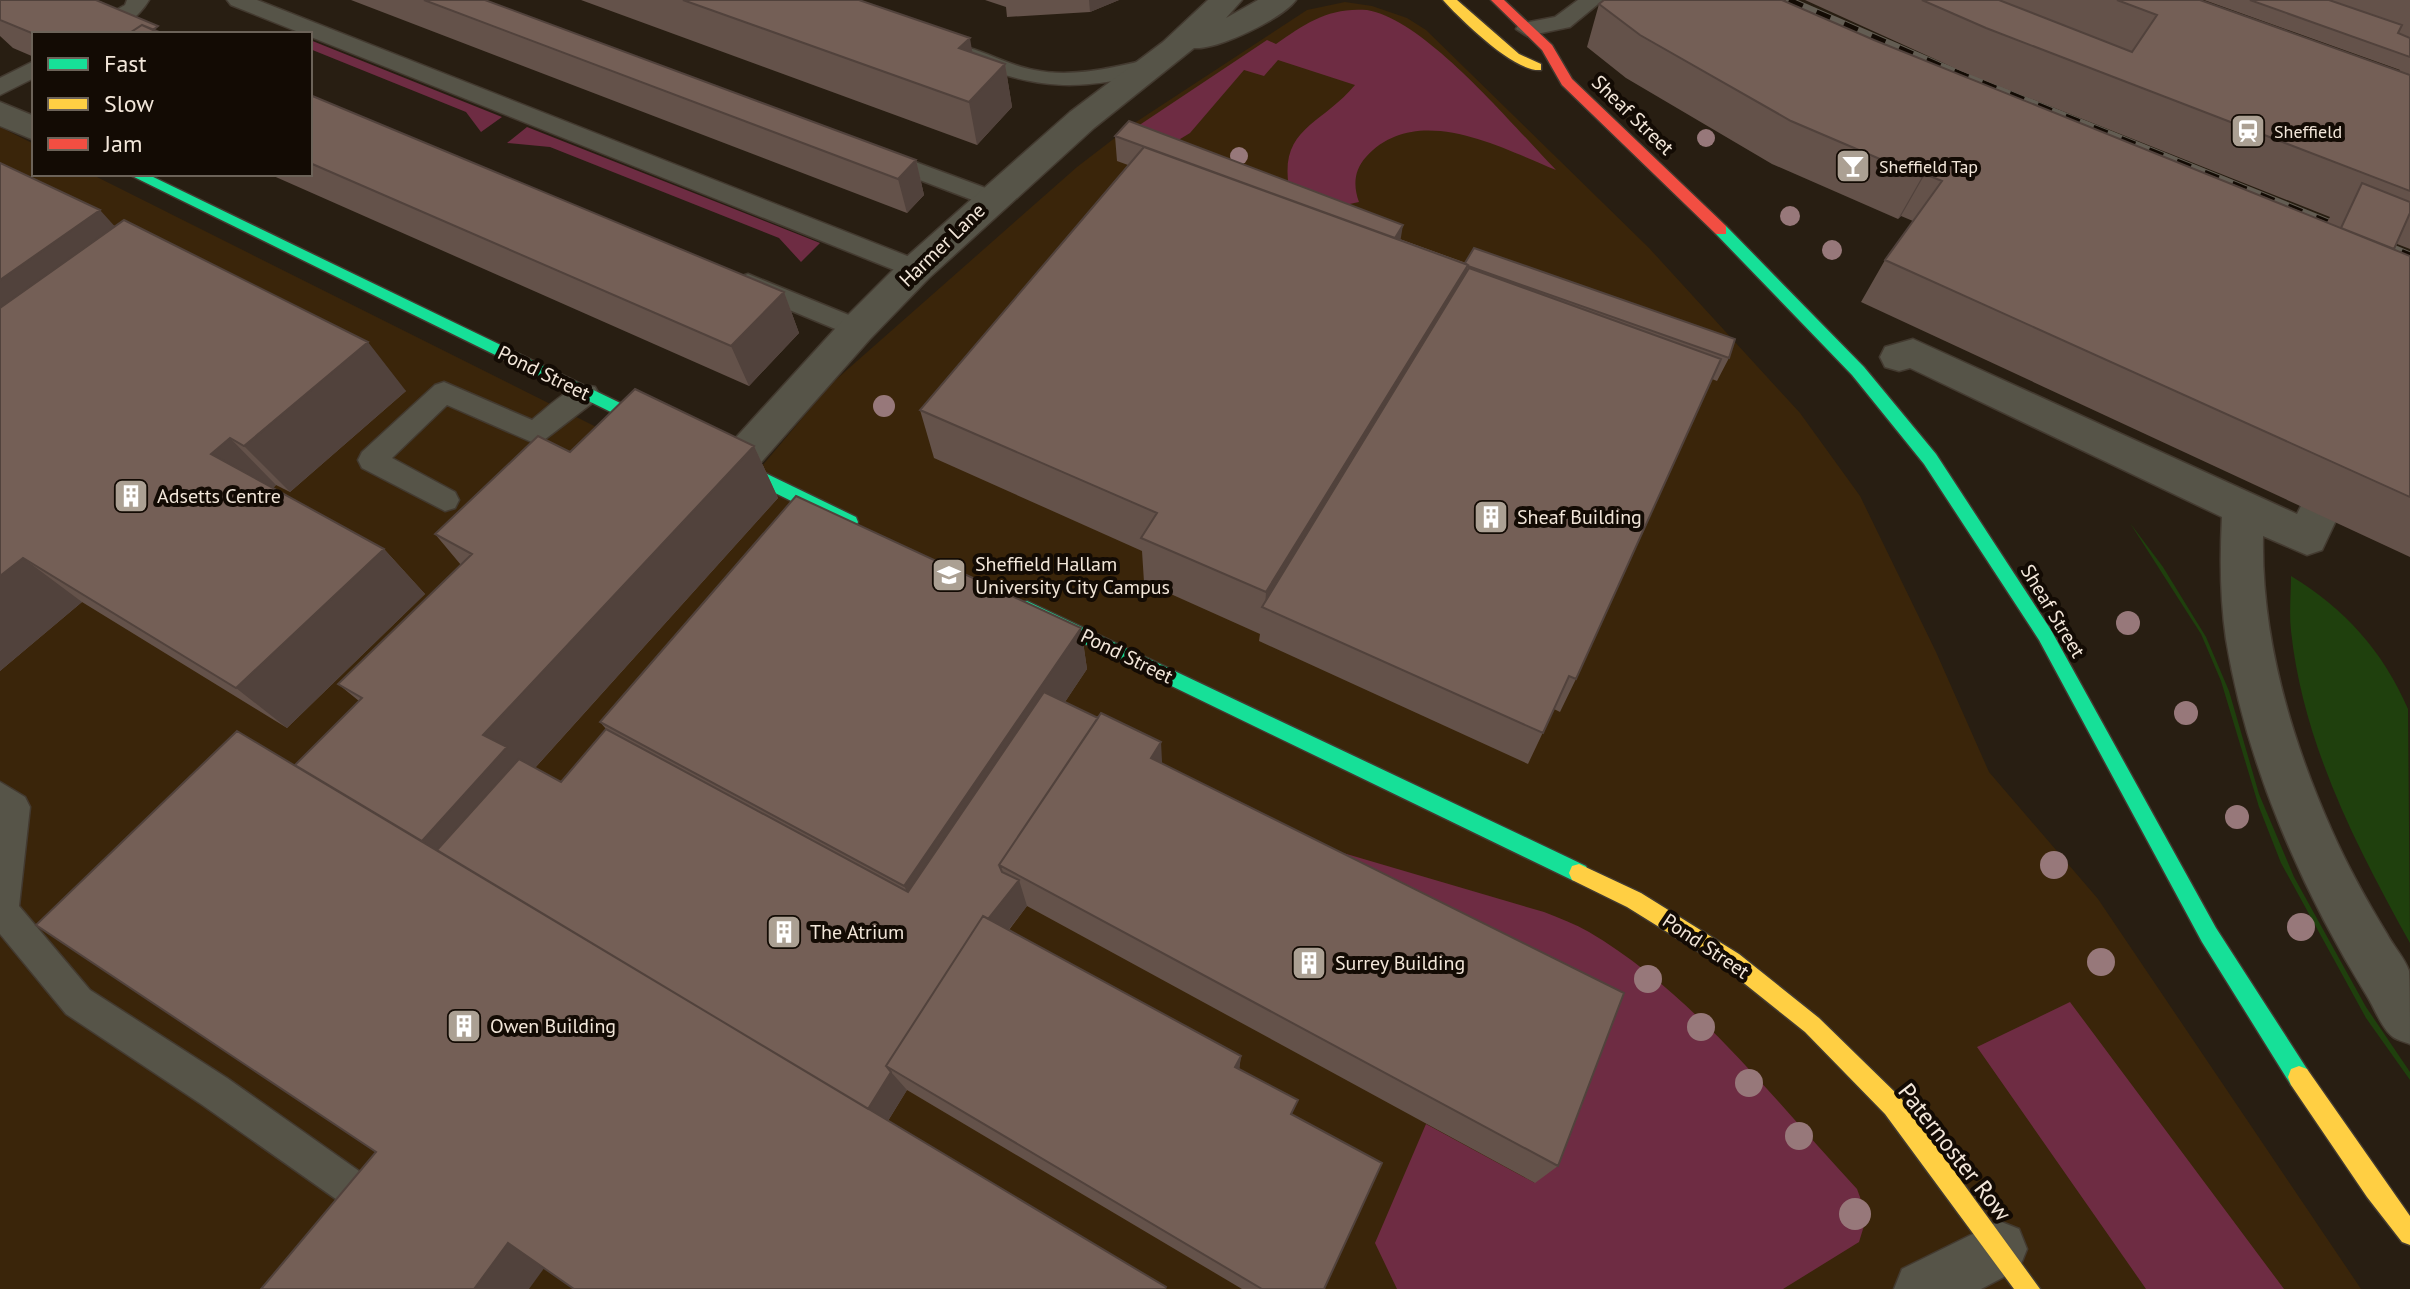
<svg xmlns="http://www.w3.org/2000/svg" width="2410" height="1289" font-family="'PT Sans',sans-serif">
<rect width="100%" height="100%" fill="#281e12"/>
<path fill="#3a250a" d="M1345,2L1372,6L1407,18L1426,30L1649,248L1800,413L1860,496L1936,652L1989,772L2098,899L2361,1289H0V127L34,144V174H91L736,497L831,384L1077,167L1133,124L1307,10Z"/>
<path fill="#6e2c43" d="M1367,10C1426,20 1512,125 1556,170C1501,148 1417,101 1366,157C1354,170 1353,186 1359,202L1331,208L1292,202C1273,128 1318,129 1355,85L1278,60L1264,76L1244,70L1190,133L1154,155L1138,126L1267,40L1276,44C1306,23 1329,7 1367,10Z
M310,40L502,117L481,132L466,112L310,49Z
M527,127L820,243L801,262L779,238L550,147L507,143Z
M1166,801L1544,912C1559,918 1575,924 1589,932C1694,994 1775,1101 1857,1189L1867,1216L1859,1242L1783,1289H1397L1375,1243L1426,1124L1535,1183Z
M2070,1002L2284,1289H2146L1977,1047Z"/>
<path fill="#1f400d" d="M2130,523L2163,567L2206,637L2229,691L2259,794L2294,877L2366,1007L2410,1072V1080L2366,1018L2281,863L2259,807L2221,681L2201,634Z
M2291,576C2345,609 2383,651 2408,709L2410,943C2356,846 2303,743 2291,631C2289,613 2291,594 2291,576Z"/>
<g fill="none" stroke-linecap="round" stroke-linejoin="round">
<g stroke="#433a30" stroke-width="3">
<path id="lane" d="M127,0H149C140,16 115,37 95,32L92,27L95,22L125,5Z
M227,0H257L925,263L928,269L925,275L916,278L907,275L231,5Z
M1578,0H1603L1570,27L1527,36L1516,29L1519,24L1555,17Z
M969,48C991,54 1011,66 1034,70C1072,78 1112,68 1150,59L1158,61L1161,66L1158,71C1076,92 1040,90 961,60L958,55L961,50Z
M34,61V78L0,95V78Z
M883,150L999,193L1003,199L999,205L991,207L875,163L871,158L875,153Z
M748,274L866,322L870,329L866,336L857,338L739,289L735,283L739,277Z
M444,382L532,420C549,407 573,380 595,387L599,394L595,401L544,440L534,443L447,405L392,458L455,492L459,500L455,508L445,511L362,468L358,460L362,452L435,385Z
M0,782L25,797L30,807L19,906L90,990L227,1078L393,1195L399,1208L393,1221L380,1227L367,1221L201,1104L66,1014L0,934Z"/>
</g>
<g stroke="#433a30" stroke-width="3">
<path id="street" d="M1208,0H1242L1226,18L1258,0H1296C1282,19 1217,50 1194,48L1094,128L929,278L870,339L748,477L734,482L720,477L714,466L720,455L844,319L903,260L1070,112L1163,42Z
M0,102L34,116V140L0,126Z
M1913,339L2297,514L2303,502L2318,497L2333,502L2339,514L2322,550L2307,555L2263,536C2261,638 2291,739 2332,831C2348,867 2367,901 2387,934C2393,946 2405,958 2409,971C2410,986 2410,1026 2410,1044C2405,1042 2397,1040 2393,1037C2382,1029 2374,1007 2367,996C2301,889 2246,763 2226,639C2220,598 2220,558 2222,517L1910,368L1899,371L1885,367L1880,357L1885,347Z
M1999,1221L2019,1229L2027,1249L2019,1269L1981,1289H1894L1902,1269Z"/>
</g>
<g stroke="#433a30" stroke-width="3">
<path id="fast" d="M128,174H147L856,517L858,522L856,527H844Z
M1721,225L1726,226L1864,367L1936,454L2051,630L2216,928L2307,1069L2310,1077L2307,1085L2299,1088L2291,1085L2202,942L2039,640L1924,464L1852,375L1716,234V226Z
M1027,601L1586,866L1589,873L1586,880L1579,882L1572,880L1021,613L1018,608L1021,603Z"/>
</g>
<g stroke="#433a30" stroke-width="3">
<path id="slow" d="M1443,0H1457L1519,54L1541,64V70C1515,73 1460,19 1443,0Z
M1579,864L1641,893L1739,954L1819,1018L1901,1098L2040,1289H2014L1885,1114L1805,1032L1725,968L1627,907L1572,880L1569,873L1572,866Z
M2299,1066L2307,1069L2410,1216V1245L2402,1242L2367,1197L2291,1085L2288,1077L2291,1069Z"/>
</g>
<g stroke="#433a30" stroke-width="3">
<path id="jam" d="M1491,0H1504L1552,45L1572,79L1726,226V234H1716L1562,85L1542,50Z"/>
</g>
<use href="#lane" fill="#565448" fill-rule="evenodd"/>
<use href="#street" fill="#565448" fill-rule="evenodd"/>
<use href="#fast" fill="#16e098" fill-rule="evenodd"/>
<use href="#slow" fill="#ffcf43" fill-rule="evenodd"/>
<use href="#jam" fill="#f24e42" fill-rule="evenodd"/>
<g stroke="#635d53" stroke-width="7">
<path id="rail" d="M1789,0L1939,65L2348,230
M2374,240L2410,255"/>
</g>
<use href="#rail" stroke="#130b04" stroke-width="5" stroke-dasharray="15" stroke-linecap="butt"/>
</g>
<g fill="#97787a">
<circle cx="1706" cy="138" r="9"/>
<circle cx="1239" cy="156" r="9"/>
<circle cx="1790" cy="216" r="10"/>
<circle cx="1832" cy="250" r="10"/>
<circle cx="884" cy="406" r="11"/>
<circle cx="2128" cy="623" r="12"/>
<circle cx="2186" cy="713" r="12"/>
<circle cx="2237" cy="817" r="12"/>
<circle cx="2054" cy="865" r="14"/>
<circle cx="2301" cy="927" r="14"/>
<circle cx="2101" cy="962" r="14"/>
<circle cx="1648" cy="979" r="14"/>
<circle cx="1701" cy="1027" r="14"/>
<circle cx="1749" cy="1083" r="14"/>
<circle cx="1799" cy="1136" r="14"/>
<circle cx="1855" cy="1214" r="16"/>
</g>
<path fill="#64524a" d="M0,0L102,1L34,34V57L13,48L0,36Z
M351,0H485L916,160L924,195L907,213Z
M581,0H859L973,53L1005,64L1012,107L977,145Z
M985,0H1119L1090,12L1007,17L1006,7Z
M1805,0H2200L2399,72L2400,70L2204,0H2410V249L2397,244L2394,249L2410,256V557L1861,302L1885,260L1913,221L1901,216L1898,219L1772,164L1626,78L1587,47L1599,4L1874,40L2327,222L2330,217L1961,71Z
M310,95L784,292L799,333L749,386L269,174H310Z
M1115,136L1729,358L1717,381L1712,379L1576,679L1560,712L1554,709L1528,764L1259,641L1260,634L1144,582L1142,551L934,458L920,410L1128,165L1117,161Z
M0,163L115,226L406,391L290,492L276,485L273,488L384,549L425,594L287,728L82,602L0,671Z
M754,446L778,498L535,768L561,782L606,729L600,722L1081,628L1087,669L1065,702L1162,763L1558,1166L1535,1183L1027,906L1009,930L1241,1056L1239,1069L1293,1115L1324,1289H1242L907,1090L888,1121L376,1152L297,766L359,701L338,684L461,565L435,534L570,452Z"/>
<path fill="#51423c" d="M1089,0H1119L1090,12Z
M970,38L977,81L959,48Z
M1005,64L1012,107L977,145L969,102Z
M916,160L924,195L907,213L898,179Z
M1925,174L1901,216L1898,219L1922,177Z
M100,210L138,252L0,352V280Z
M1403,225L1399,249L1394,239Z
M1468,265L1457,315L1265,608L1266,592Z
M784,292L799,333L749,386L731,346Z
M368,342L406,391L290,492L244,446Z
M230,438L276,485L258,500L211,454Z
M754,446L778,498L532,771L474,874L422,841L483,735Z
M384,549L425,594L287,728L236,688Z
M23,558L82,602L0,671V576Z
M1081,628L1087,669L921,917L904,886Z
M1161,742L1163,780L1151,758Z
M1019,880L1027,906L996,946L986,922Z
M1241,1056L1238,1079L1235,1067Z
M891,1072L907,1090L884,1127L867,1110Z
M508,1243L553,1256L529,1289H474Z"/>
<path fill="#745f56" stroke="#51423c" stroke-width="2" d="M0,0H96L158,26L153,30L142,25L128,34H34L0,20Z
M424,0H485L916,160L898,179Z
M683,0H859L970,38L959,48L1005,64L969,102Z
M1604,0H1782L1874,40L2410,256V497L1885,260L1942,181L1925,174L1922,177L1791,121L1640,35L1599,4Z
M1922,0H1999L2132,52L2157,15L2117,0H2200L2410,75V191L1986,28Z
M2250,0H2329L2402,25L2398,33L2410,38V57Z
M142,25L164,34H128Z
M310,95L784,292L731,346L310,163Z
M1129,121L1403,225L1395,238L1115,136Z
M1144,147L1468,265L1266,592L1141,538L1157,513L920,410Z
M0,163L100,210L0,280Z
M2362,183L2410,202V213L2394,249L2341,228Z
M124,220L368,342L244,446L230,438L211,454L384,549L236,688L23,558L0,576V308Z
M1474,248L1735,339L1729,358L1468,266V265L1465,263Z
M1469,268L1721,359L1576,679L1569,676L1543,733L1262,607Z
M635,389L754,446L483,735L507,747L422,841L295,765L362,698L338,684L472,554L435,534L538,436L570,452Z
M796,496L1081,628L904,886L600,722Z
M1044,692L1098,718L999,865L1002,872L1019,880L988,919L983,916L886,1066L891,1072L868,1109L437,850L519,759L561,782L606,729L908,892Z
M1101,713L1161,742L1151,758L1624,993L1558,1166L999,865Z
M237,731L1166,1287L1165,1289H574L508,1243L474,1289H261L376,1152L36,925Z
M983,916L1241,1056L1235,1067L1298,1100L1291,1114L1382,1163L1324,1289H1262L886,1066Z"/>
<defs>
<g id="station-square" transform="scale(1.8)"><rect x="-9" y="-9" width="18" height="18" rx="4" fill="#aba093" stroke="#130b04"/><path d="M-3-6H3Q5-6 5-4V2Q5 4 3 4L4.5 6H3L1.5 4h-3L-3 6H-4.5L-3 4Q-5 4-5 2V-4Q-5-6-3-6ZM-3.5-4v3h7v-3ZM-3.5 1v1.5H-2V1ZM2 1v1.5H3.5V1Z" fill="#fff"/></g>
<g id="bar-square" transform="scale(1.8)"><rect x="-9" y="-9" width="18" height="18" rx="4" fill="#aba093" stroke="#130b04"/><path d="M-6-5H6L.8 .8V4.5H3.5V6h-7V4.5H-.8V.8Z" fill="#fff"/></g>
<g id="building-square" transform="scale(1.8)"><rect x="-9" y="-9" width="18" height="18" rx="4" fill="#aba093" stroke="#130b04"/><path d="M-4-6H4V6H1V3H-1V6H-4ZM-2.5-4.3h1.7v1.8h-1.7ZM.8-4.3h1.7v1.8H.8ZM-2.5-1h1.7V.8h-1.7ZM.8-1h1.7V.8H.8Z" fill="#fff"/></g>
<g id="university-square" transform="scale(1.8)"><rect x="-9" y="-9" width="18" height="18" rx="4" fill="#aba093" stroke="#130b04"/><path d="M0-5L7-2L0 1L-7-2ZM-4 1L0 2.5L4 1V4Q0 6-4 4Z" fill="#fff"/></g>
</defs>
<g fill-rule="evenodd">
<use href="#station-square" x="2248" y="131"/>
<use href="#bar-square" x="1853" y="166"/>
<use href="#building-square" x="131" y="496"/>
<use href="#building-square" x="1491" y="517"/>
<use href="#university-square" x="949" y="575"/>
<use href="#building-square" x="784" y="932"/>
<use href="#building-square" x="1309" y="963"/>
<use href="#building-square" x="464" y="1026"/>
</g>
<g text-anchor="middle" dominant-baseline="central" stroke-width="8" stroke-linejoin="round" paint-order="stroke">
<g font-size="18" fill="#f2e6d9" stroke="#130b04" text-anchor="start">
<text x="2274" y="131">Sheffield</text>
<text x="1879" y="166">Sheffield Tap</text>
</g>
<g font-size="20" fill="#f2e6d9" stroke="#130b04">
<text transform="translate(1633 115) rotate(44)">Sheaf Street</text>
<text transform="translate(942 245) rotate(-44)">Harmer Lane</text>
<text transform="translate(544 373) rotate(26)">Pond Street</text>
<text transform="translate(2053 611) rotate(59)">Sheaf Street</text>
<text transform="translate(1127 656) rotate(26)">Pond Street</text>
<text transform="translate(1706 946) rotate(34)">Pond Street</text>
</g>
<g font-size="20" fill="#f2e6d9" stroke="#130b04" text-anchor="start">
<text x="157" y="496">Adsetts Centre</text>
<text x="1517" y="517">Sheaf Building</text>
<text x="975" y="564">Sheffield Hallam<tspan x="975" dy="23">University City Campus</tspan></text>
<text x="810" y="932">The Atrium</text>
<text x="1335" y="963">Surrey Building</text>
<text x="490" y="1026">Owen Building</text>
</g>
<g font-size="24" fill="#f2e6d9" stroke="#130b04">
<text transform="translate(1955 1152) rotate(52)">Paternoster Row</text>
</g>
</g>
<rect x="32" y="32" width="280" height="144" fill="#130b04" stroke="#6c6359" stroke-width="2"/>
<rect x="48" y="58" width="40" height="12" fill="#16e098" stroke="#6c6359" stroke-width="2"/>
<text x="104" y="72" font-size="24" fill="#f2e6d9">Fast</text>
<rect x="48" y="98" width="40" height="12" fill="#ffcf43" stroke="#6c6359" stroke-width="2"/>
<text x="104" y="112" font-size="24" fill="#f2e6d9">Slow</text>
<rect x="48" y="138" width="40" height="12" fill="#f24e42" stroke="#6c6359" stroke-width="2"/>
<text x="104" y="152" font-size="24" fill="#f2e6d9">Jam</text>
</svg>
